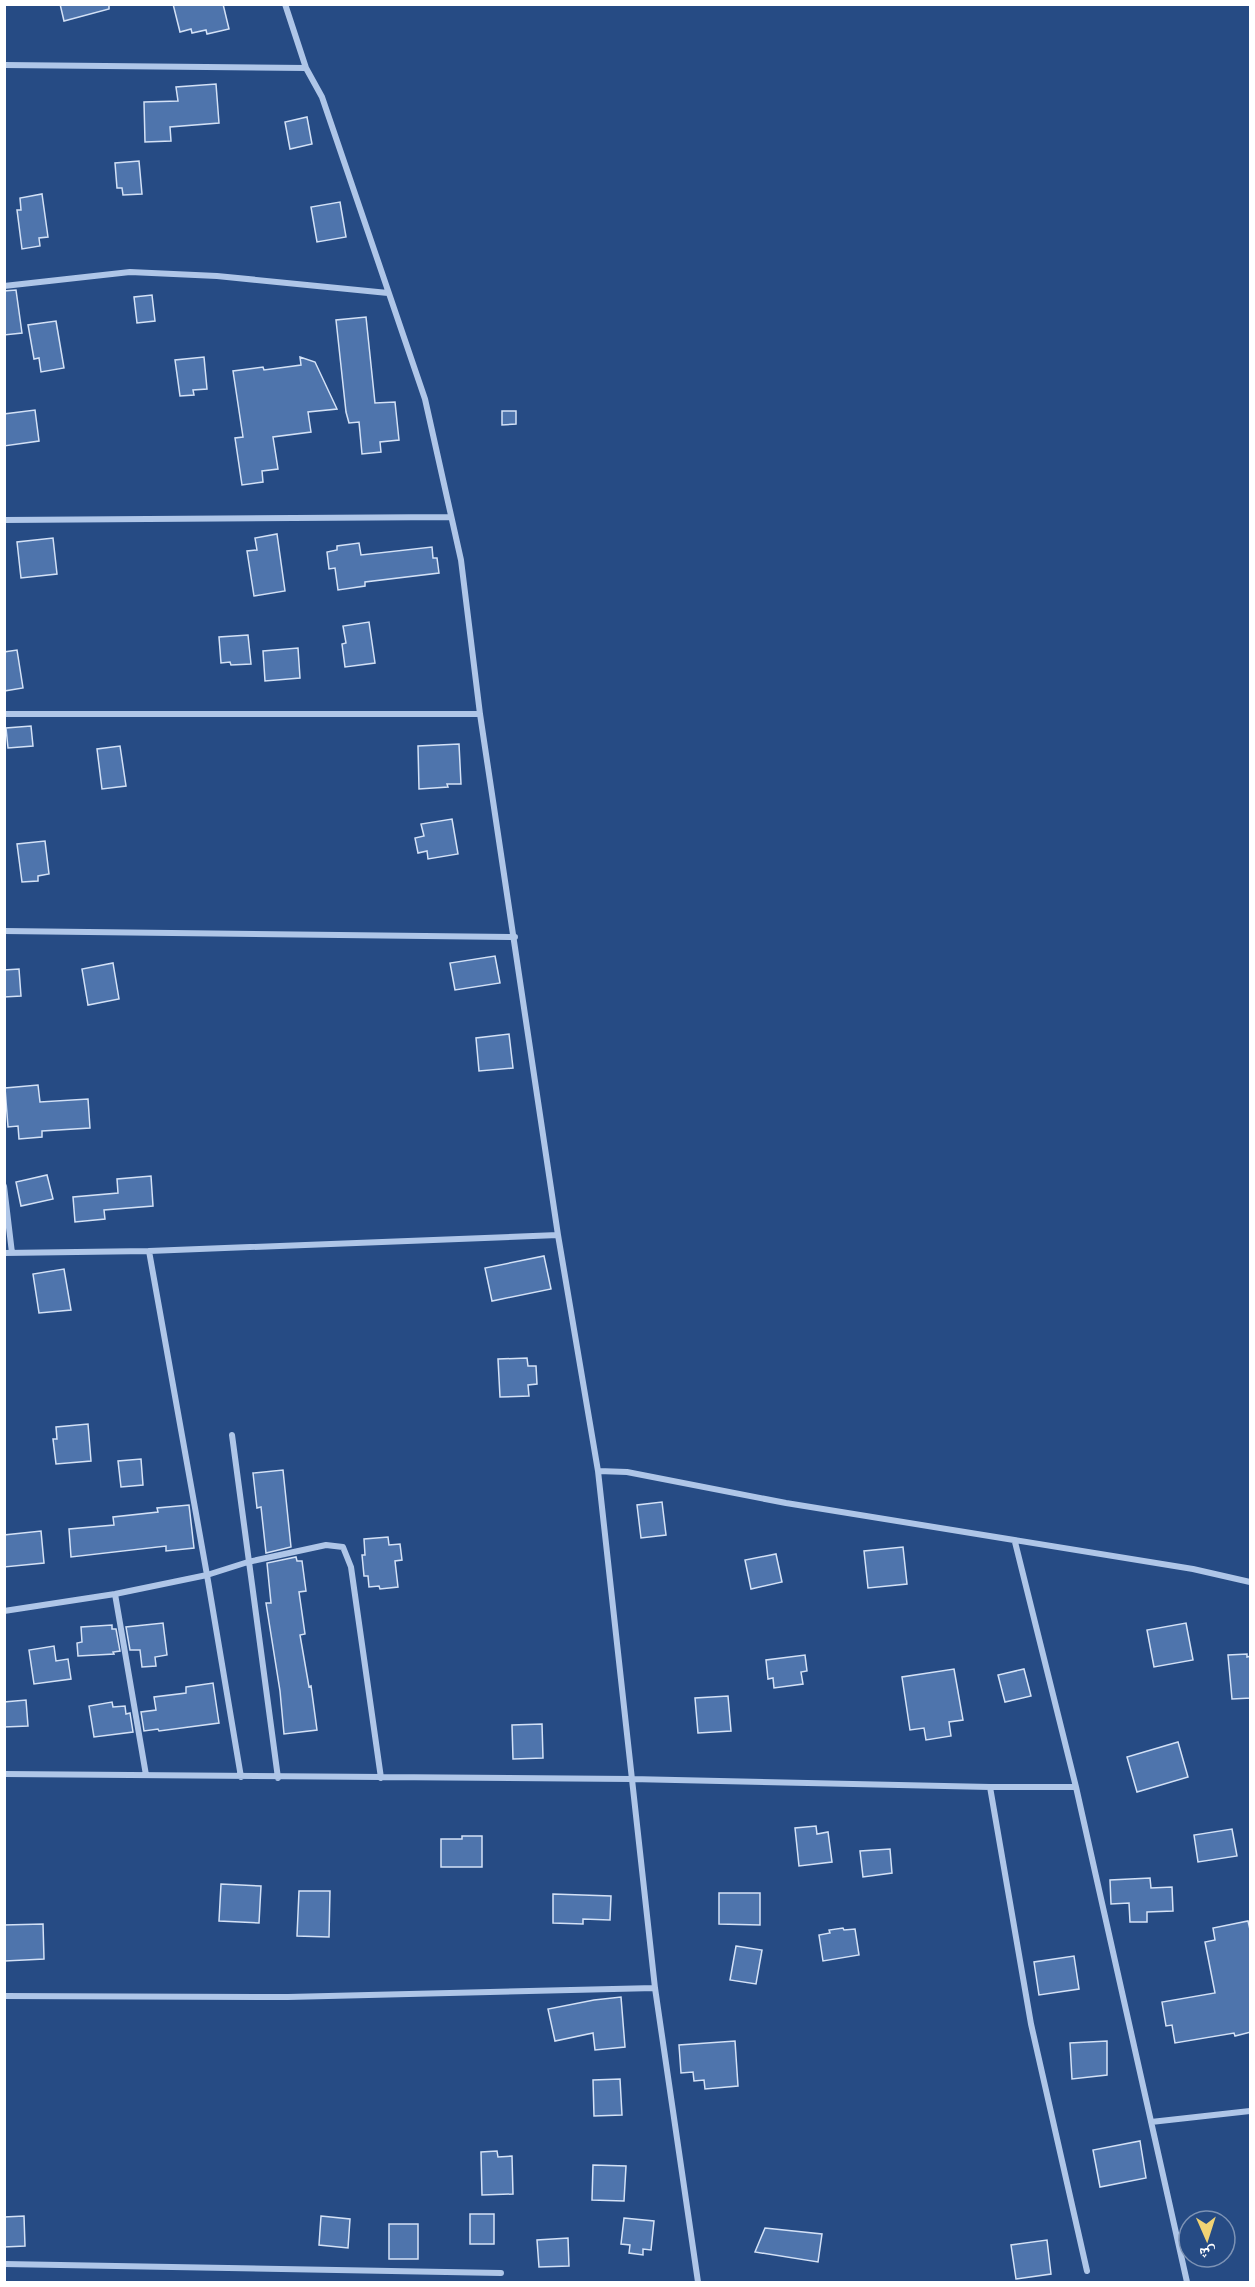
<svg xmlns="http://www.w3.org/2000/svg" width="1255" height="2287" font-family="'Open Sans','Noto Naskh Arabic',sans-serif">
<rect width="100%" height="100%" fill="#264b84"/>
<path fill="#4e74ac" stroke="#d3e1f6" stroke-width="1.5" d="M60,4H109V9L64,21Z
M173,4H223L229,29L207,34L206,30L192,33L191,29L180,32Z
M216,84L219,123L170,127L171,141L145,142L144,102L178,101L176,87Z
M307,117L312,144L290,149L285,122Z
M139,161L142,194L123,195L122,188H117L115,163Z
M42,194L48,237L39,238L40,246L22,249L17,210H21L20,198Z
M340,202L346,237L317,242L311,207Z
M16,290L22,333L4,335V291Z
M152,295L155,321L137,323L134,297Z
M366,317L375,403L395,402L399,440L380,442L381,452L362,454L359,422L349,423L346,412L336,320Z
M56,321L64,368L41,372L39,358L34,359L28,325Z
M204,357L207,389L193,390L194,395L180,396L175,360Z
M300,357L315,362L337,409L308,412L311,432L273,437L278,469L262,471L263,482L242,485L235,438L243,437L233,371L263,367L264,370L301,365Z
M35,410L39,441L4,446V414Z
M502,411H516V424L502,425Z
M277,534L285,591L254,596L247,551L257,550L255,538Z
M53,538L57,574L21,578L17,542Z
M359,543L361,555L432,547L433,558H437L439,573L365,582V586L338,590L335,568L329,569L327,552L337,550V546Z
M369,622L375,663L345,667L342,644L346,643L343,626Z
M248,635L251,664L231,665L230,662L221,663L219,637Z
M298,648L300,678L265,681L263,651Z
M17,650L23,688L4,691V652Z
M31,726L33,746L8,748L6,728Z
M459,744L461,784H447L448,787L419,789L418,746Z
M120,746L126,786L102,789L97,749Z
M452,819L458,854L428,859L427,851L418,853L415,838L424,836L421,824Z
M45,841L49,874L38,876V881L22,882L17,844Z
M495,956L500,983L455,990L450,963Z
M113,963L119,999L88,1005L82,969Z
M19,969L21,996L4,997V970Z
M509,1034L513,1068L479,1071L476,1038Z
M38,1085L40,1102L88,1099L90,1128L42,1131V1137L19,1139L18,1126L8,1127L5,1088Z
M47,1175L53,1199L21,1206L16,1182Z
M151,1176L153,1206L104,1210L105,1219L75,1222L73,1197L118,1193L117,1179Z
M544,1256L551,1289L492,1301L485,1268Z
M64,1269L71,1310L39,1313L33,1274Z
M527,1358L528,1366H536L537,1384L528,1385L529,1396L500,1397L498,1359Z
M88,1424L91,1461L56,1464L53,1439H57L56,1427Z
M141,1459L143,1485L121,1487L118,1461Z
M283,1470L291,1547L266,1553L261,1507L257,1508L253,1473Z
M662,1502L666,1535L641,1538L637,1505Z
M189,1505L194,1548L166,1551V1546L71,1557L69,1529L114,1525L113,1517L158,1512L157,1508Z
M41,1531L44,1563L4,1567V1535Z
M388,1537L389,1545L400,1544L402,1560L395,1561L398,1587L380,1589L379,1586L369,1587L368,1576H364L362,1555H365L364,1539Z
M903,1547L907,1584L868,1588L864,1551Z
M776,1554L782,1582L751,1589L745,1560Z
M296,1557L297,1561H302L306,1591L299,1592L305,1634L300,1635L309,1687L311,1686L317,1730L284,1734L280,1691L266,1603H271L267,1563Z
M163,1623L167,1655L155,1657L156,1666L142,1667L140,1650H130L126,1627Z
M1186,1623L1193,1660L1154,1667L1147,1630Z
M112,1625V1629H116L120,1651L113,1652L114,1654L78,1656L77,1643L82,1642L81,1627Z
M54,1646L56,1661L68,1659L71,1679L34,1684L29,1650Z
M1247,1654V1657L1251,1656V1698L1232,1699L1228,1655Z
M805,1655L807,1671L801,1672L803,1684L774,1688L773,1678L768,1679L766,1660Z
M954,1669L963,1720L949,1722L951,1736L926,1740L924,1728L910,1730L902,1677Z
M1024,1669L1031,1696L1005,1702L998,1675Z
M213,1683L219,1723L159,1731L158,1729L144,1731L141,1712L156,1710L154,1697L186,1693V1687Z
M728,1696L731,1731L698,1733L695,1698Z
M26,1700L28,1726L4,1727V1702Z
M112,1702L113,1707L125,1706L126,1714L130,1713L133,1732L94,1737L89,1706Z
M542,1724L543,1758L513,1759L512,1725Z
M1178,1742L1188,1777L1137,1792L1127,1757Z
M816,1826L817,1834L828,1832L832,1862L799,1866L795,1828Z
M1232,1829L1237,1856L1198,1862L1194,1835Z
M462,1836H482V1867H441V1839H462Z
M890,1849L892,1873L863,1877L860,1851Z
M1150,1878L1151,1888L1172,1887L1173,1911L1147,1912V1922H1130L1129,1903L1111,1904L1110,1880Z
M221,1884L261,1886L259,1923L219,1921Z
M299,1891H330L329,1937L297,1936Z
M719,1893H760V1925L719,1924Z
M553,1894L611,1896L610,1920L583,1919V1924L553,1923Z
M1248,1921L1251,1934V2032L1235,2036L1234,2033L1175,2043L1172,2025L1166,2026L1162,2002L1215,1993L1205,1942L1215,1940L1213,1928Z
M43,1924L44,1959L5,1961L4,1925Z
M843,1928L844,1930L855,1929L859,1955L823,1961L819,1935L830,1933L829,1930Z
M736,1946L762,1950L756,1984L730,1980Z
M1074,1956L1079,1989L1039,1995L1034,1962Z
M621,1997L625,2047L595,2050L593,2033L555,2041L548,2009L594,2000Z
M735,2041L738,2086L705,2089L704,2080L694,2081L693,2072L681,2073L679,2045Z
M1107,2041V2075L1072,2079L1070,2043Z
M620,2079L622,2115L594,2116L593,2080Z
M1140,2141L1146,2178L1100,2187L1093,2150Z
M497,2151L498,2157L512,2156L513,2194L482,2195L481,2152Z
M593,2165L626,2166L624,2201L592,2200Z
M470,2214H494V2244H470Z
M24,2216L25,2246L4,2247V2217Z
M321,2216L350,2219L348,2248L319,2245Z
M624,2218L654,2221L651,2250L643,2249V2255L629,2253L630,2245L621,2244Z
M389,2224H418V2259H389Z
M765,2228L822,2234L818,2262L755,2252Z
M568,2238L569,2266L539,2267L537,2240Z
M1047,2240L1051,2274L1016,2279L1011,2245Z"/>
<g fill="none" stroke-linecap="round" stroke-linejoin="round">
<path stroke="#afc6e8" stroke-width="6" d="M285,4L306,68L322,97L425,399L461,560L480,714L558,1235L598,1471L655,1988L698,2282
M4,65L306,68
M4,286L130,272L217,276L388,293
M4,520L451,517
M4,714H480
M4,931L515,937
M4,1186L12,1253
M149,1251L207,1575L241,1777
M4,1253L149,1251L558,1235
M232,1435L278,1778
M598,1471L627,1472L786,1503L1193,1569L1250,1582
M1015,1542L1076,1787L1187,2282
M115,1594L146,1775
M4,1611L115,1594L207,1575L248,1562L326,1545L343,1547L351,1567L381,1778
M4,1774L631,1779L990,1787H1076
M990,1787L1031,2024L1087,2271
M4,1996L288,1997L655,1988
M1151,2122L1250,2111
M4,2264L501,2273"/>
</g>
<rect width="1255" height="2287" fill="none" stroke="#ffffff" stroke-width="12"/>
<g transform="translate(1207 2239) rotate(177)"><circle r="28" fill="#264b84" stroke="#7d93b5" stroke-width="1.5"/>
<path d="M0-4.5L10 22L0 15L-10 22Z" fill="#f1d374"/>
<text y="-9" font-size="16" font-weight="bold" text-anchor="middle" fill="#ffffff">ش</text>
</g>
</svg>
